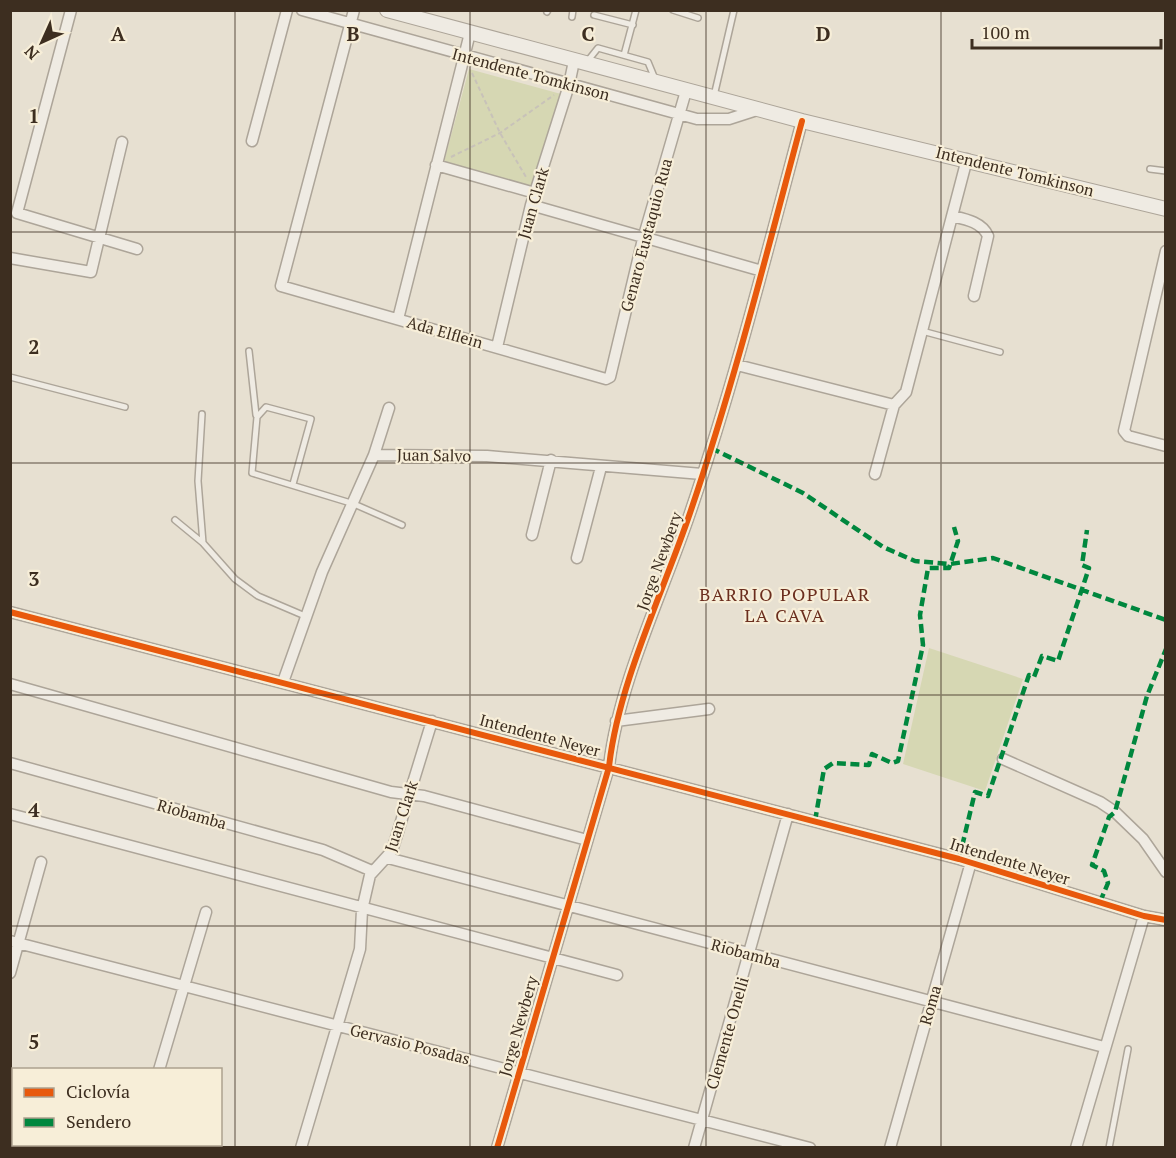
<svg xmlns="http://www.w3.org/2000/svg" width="1176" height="1158" font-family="'PT Serif',serif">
<rect width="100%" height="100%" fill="#e7e0d1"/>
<path fill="#d6d7b3" d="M469,69L561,94L534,198L441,173Z
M929,648L1023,679L985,791L903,764Z"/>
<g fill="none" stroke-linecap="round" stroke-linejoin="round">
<g stroke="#ada599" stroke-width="8">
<path id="service" d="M673,10L698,18
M547,12L548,10
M594,15L633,25
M572,17L573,10
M624,55L636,10
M586,63L598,48L648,62L655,79
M714,96L734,10
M1150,169L1166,171
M922,331L1000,352
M249,351L256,415
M10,377L125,407
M202,414L198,481L203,543
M293,484L311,419L266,407L257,417L252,473L354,504L402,525
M175,520L203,543L235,579L258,596L305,616
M1109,1148L1128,1049"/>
</g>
<g stroke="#ada599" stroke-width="13">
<path id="minor" d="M71,10L17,213L137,249
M302,10L697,119H729L760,109
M354,10L281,286L606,379L610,377L643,239L686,91
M252,141L287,10
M436,165L535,193
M531,205L762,271
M952,216C965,219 982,222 988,236L974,296
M1166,251L1124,431L1128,436L1166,446
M10,258L91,272L122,142
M398,319L470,33
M497,347L531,205L569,85L574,61
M737,365L894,405L906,392L967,159
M374,455L389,408
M875,474L894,405
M532,535L551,460
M577,558L601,467
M10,612L959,859L1144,916L1166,920
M283,682L322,572L374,455L487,456L702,474
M10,684L391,792L424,796L587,840
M616,721L709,709
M1003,759L1100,802L1115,812L1143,839L1166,872
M10,763L323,850L372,871
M10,814L617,975
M388,858L1104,1047
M10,941L810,1148
M10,973L41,862
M159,1070L206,912
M301,1148L360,949L362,910L370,875L392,851L432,721
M497,1148L609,767C618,684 663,593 690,513C734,384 767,252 802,121
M694,1148L788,814
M890,1148L971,862
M1076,1148L1144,916"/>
</g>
<g stroke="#ada599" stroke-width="16">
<path id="tertiary" d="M387,10L802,121L1166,209
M10,1119H14
M118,1144L130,1148"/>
</g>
<path stroke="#c8c2b9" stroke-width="2" stroke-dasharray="4.5 3" stroke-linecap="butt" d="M472,73L500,133L526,177
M451,157L500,133L554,95"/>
<use href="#service" stroke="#efebe3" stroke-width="5"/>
<use href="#minor" stroke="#efebe3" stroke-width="10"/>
<use href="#tertiary" stroke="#efebe3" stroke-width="14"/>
<path stroke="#00873e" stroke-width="4.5" stroke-dasharray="9 4.5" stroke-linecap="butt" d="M711,448L803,493L883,547L915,561L950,564L993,558L1166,620
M815,821L824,769L833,763L869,765L872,754L892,763L898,761L923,645L920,615L928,568H949L958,541L954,527
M959,859L975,792L988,796L1029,675L1034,677L1042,656L1058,661L1089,568L1082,565L1087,530
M1100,902L1108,883L1104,871L1092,865L1109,817L1115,812L1147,696L1166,649"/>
<g stroke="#f7eed8" stroke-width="10">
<path id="cycleway" d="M10,612L959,859L1144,916L1166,920
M497,1148L609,767C618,684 663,593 690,513C734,384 767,252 802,121"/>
</g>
<use href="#cycleway" stroke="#e8590c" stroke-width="6"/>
</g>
<path fill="none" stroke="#3d2e20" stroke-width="1.5" stroke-opacity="0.55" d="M235,10V1148M470,10V1148M706,10V1148M941,10V1148M10,232H1166M10,463H1166M10,695H1166M10,926H1166"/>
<g text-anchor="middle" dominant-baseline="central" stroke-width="4.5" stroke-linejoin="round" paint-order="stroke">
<g font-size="16" fill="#3d2e20" stroke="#f7eed8">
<text transform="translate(531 74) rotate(15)">Intendente Tomkinson</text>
<text transform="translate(1015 171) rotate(14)">Intendente Tomkinson</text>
<text transform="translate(533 203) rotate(-74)">Juan Clark</text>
<text transform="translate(646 235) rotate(-75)">Genaro Eustaquio Rua</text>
<text transform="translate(445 332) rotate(16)">Ada Elflein</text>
<text transform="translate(434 455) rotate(1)">Juan Salvo</text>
<text transform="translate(659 561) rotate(-70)">Jorge Newbery</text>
<text transform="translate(540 735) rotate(15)">Intendente Neyer</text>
<text transform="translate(192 814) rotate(16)">Riobamba</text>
<text transform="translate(401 816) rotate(-72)">Juan Clark</text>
<text transform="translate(1010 861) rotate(17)">Intendente Neyer</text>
<text transform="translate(746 953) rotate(15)">Riobamba</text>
<text transform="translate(930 1005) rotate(-74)">Roma</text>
<text transform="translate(518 1026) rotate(-74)">Jorge Newbery</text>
<text transform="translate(727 1033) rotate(-74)">Clemente Onelli</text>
<text transform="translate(410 1044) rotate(14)">Gervasio Posadas</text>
</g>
<g font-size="18" letter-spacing="1.5" fill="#6b2e1e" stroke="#f7eed8">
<text x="785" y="594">BARRIO POPULAR<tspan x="785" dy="21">LA CAVA</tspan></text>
</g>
</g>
<g font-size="20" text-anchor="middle" font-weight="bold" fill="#3d2e20" stroke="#f7eed8" stroke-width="4.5" stroke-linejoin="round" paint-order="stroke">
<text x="118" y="41">A</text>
<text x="353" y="41">B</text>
<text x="588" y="41">C</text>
<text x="823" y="41">D</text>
<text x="34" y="123">1</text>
<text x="34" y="354">2</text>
<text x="34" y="586">3</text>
<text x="34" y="817">4</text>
<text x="34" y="1049">5</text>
</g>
<rect width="1176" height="1158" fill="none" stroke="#3d2e20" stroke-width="24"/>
<rect x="12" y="1068" width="210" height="78" fill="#f7eed8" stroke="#ada18e" stroke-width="1.5"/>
<rect x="24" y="1088" width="30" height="9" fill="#e8590c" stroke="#ada18e" stroke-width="1.5"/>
<text x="66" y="1098" font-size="18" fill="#3d2e20">Ciclovía</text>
<rect x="24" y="1118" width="30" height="9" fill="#00873e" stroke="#ada18e" stroke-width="1.5"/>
<text x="66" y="1128" font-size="18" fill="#3d2e20">Sendero</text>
<g transform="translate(42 42) rotate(225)" stroke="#f7eed8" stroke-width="4.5" paint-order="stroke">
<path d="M0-4.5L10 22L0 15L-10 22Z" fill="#3d2e20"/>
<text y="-9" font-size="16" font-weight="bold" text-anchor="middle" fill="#3d2e20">N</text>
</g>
<path d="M972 39v9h189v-9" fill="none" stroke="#3d2e20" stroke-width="3"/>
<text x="981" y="39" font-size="18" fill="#3d2e20" stroke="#f7eed8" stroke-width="4.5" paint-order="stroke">100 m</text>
</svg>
